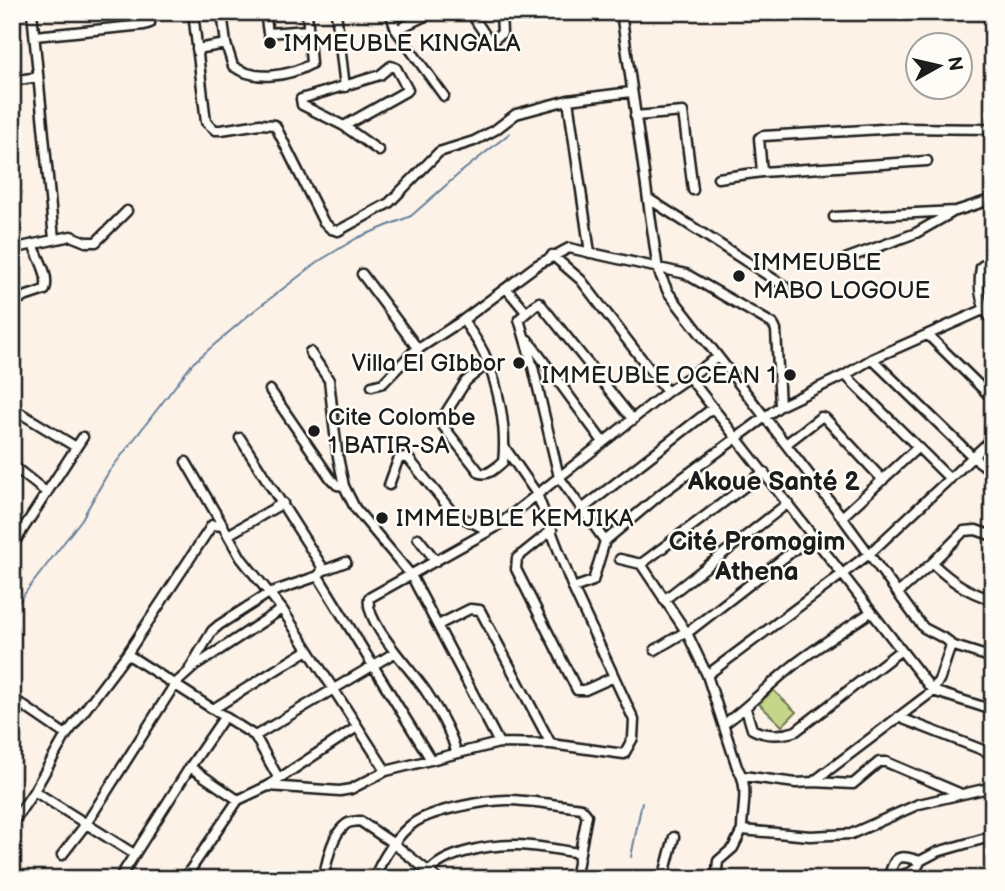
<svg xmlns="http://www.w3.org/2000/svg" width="1005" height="891" font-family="'Balsamiq Sans',sans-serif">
<rect width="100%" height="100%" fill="#fcf2e7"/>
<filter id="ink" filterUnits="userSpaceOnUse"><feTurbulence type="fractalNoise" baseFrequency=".0143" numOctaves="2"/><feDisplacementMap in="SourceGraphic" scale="14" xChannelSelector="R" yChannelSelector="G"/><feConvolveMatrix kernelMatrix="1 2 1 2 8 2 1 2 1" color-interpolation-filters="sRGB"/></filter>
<g filter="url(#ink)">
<path fill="#c5d68b" stroke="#707954" stroke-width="2" d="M773,690L796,712L782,726L759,704Z"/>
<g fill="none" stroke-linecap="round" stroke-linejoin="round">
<path stroke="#66819c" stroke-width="2" d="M12,610L82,519L108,473L193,363L250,314L319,261L357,238L411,216L460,173L510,133
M631,857L642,802"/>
<g stroke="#1c1c1c" stroke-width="13">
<path id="minor" d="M32,12L54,239
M193,12L206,122L215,130H221L260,124L275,125L323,221L331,229L338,231L389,203L439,152L474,141L495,130L516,114L568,100L631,92
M222,12L226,44L233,66C255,82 289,76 311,64L307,12
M265,12L268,33L308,30
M336,12L345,87
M390,12L396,30L444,96
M470,12L488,39L493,40L502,33L501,12
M621,12L658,270L668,292L842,517L915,617L924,628L947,640L951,645L993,658
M396,30L434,12
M35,36L144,25L150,23L149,12
M197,49L226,44
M12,81L38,77
M568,100L590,253
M635,116L683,112L693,190
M344,126L408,90L396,68L391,66L380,75L301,99L302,105L344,126L379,151
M762,172L759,138L763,136L899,128L993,129
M718,178L762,172L927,161
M649,199L786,287
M834,217L956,211L993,199
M12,229L14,249
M12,249L71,236L86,242H96L127,211
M552,255L581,280L667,392
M993,258L981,267C978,286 980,307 993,321
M845,259L916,233L953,212
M362,274L418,349
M506,288L526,312
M12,301L45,290C50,275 38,258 33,244
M463,320C471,332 481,345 486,358C499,388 507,430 503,462C496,467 489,476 480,473L440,422L466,381L488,363
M928,335L993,399
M528,340L603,442
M310,352L329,380L337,452L344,486L355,508L411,575L499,743
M872,359L973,457L993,472
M845,375L950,479
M689,377L933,691L993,710
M372,386L383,383L412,353L463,320L537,265L569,248L686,274L773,324L776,330L780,406
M270,390L331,479L337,485L344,486
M12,408L76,447
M240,438L321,565L322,571
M786,444L821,417L825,418L883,480
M186,462L223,526
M12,465L46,492
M389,485L398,460L404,457L409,459L453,513L489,531
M581,510L713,408
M842,517L917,448
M12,527L21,533
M552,530L517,558L516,569L577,690H585L614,677
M228,535L283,503
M418,538L436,561
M605,541L559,477L533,367L519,319L539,302L633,420
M12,546L83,437
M620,559L641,564L687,633L707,675L737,767C750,787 742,807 742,830L810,836L851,834L919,804L993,787
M932,563C951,581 967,592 993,600
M641,564L764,472
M991,568L993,562
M318,576L431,760
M573,588L593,581L605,541L662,493L780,406L845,375L872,359L983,310
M898,593L932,563L964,531L976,530L993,536
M664,600L788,503
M438,625L470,609L480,610L551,744
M687,633L812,536
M655,650L685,632
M127,654L255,736L279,779
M190,668L212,631L219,625L269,593L318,576L322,571L346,562
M707,675L869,554L993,438
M12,698L66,735
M213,709L308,650
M746,709L752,729C765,736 782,736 796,731L901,650
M898,717L993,754
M724,724C751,705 772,681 799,661C822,644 847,628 871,612
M255,736L394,653
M456,752C452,733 438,710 427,693C414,672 364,623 369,598L496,527L667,392L718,357
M190,767L238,800
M743,776L796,783L813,782L933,691L940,678L951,645
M813,782L853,784L879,762H886L959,793
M268,786L340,791L351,789L386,771L499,743L551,744L624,754L633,738L634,720L573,588L537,494L505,448
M34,791L134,854
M12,824L34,791L66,735L127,654L212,525L223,526L241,558L282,609L386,771
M62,855L86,824L175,684L195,666L282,609
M119,879L190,767L225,716
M184,879L238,800L268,786L357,727
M323,879C327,863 331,837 344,826C348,821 354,822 360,821L394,844L438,879
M374,879C381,860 398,833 415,822C434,810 488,799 511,800C534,801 558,805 581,808L587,815L575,879
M425,879C435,853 489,845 514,845C536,845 558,850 580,853
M663,879L674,837
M716,879L718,861L733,848L742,830
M888,879C895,855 897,854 920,861L937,852L993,836
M888,879C900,875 917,874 920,861"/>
</g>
<use href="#minor" stroke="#fdfcf7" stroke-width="8"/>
</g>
</g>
<g fill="#1c1c1c" stroke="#fdfcf7" stroke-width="2.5">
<circle cx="270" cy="43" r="7"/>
<circle cx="739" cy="276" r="7"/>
<circle cx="519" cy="363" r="7"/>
<circle cx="790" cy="375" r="7"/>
<circle cx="314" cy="431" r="7"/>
<circle cx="382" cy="518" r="7"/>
</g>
<g text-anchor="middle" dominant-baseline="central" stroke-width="5" stroke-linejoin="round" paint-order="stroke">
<g font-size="24" fill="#1c1c1c" stroke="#fdfcf7" text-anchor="start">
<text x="284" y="43">IMMEUBLE KINGALA</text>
<text x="753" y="262">IMMEUBLE<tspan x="753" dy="28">MABO LOGOUE</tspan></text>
<text x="505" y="363" text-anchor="end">Villa El GIbbor</text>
<text x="776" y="375" text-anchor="end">IMMEUBLE OCEAN 1</text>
<text x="328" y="417">Cite Colombe<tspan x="328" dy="28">1 BATIR-SA</tspan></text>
<text x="396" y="518">IMMEUBLE KEMJIKA</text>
</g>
<g font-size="26" font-weight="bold" fill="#1c1c1c" stroke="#fdfcf7">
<text x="774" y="482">Akoue Santé 2</text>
<text x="757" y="542">Cité Promogim<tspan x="757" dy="30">Athena</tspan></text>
</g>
</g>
<rect width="1005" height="891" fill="none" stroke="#fdfcf7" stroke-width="42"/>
<rect x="21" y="21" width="963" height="849" fill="none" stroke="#1c1c1c" stroke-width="2.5" filter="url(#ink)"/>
<g transform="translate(939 66) rotate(82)"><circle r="33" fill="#fdfcf7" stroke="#a3a29f" stroke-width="2"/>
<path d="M0-5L12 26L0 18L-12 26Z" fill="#1c1c1c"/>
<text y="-10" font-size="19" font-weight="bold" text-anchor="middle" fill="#1c1c1c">N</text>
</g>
</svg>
